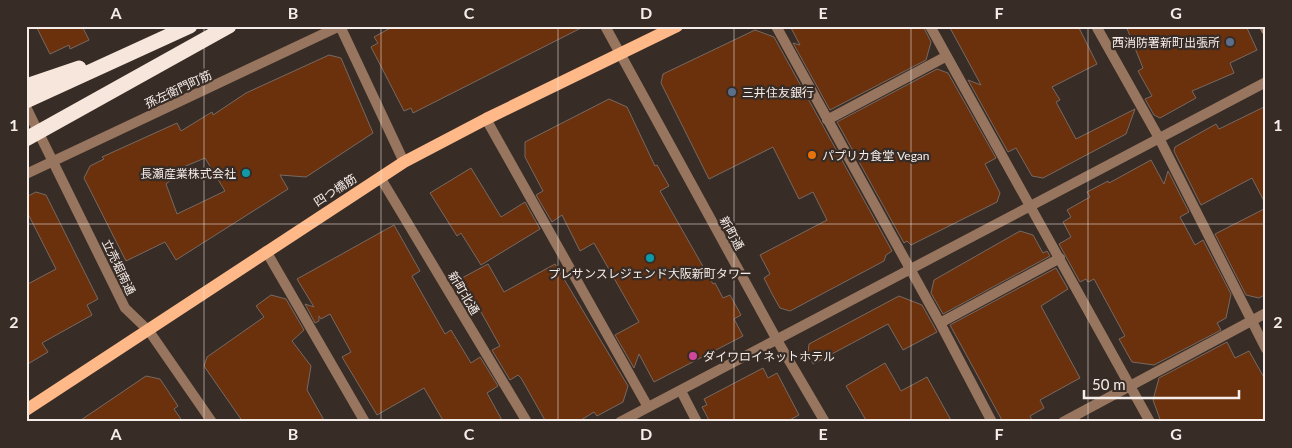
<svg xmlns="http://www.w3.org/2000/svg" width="1292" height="448" font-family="Lato,'Noto Sans JP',sans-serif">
<rect width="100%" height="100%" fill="#382c26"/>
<path fill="#6b300c" stroke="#776962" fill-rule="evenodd" d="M36,26H82L89,40L70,49L69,45L50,54Z
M394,26H585L413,113L411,108L404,111L371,47L378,43L374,37Z
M790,26H923L931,42L926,60L830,110L793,43L800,45Z
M949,26H1078L1097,64L1052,87L1060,100L1056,102L1076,139L1135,109L1126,134L1043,178L1032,176L1016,148L1008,152L968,80L981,85Z
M1126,26H1246L1257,50L1230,63L1234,73L1192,91L1196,98L1160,118L1154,115L1145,99L1152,96L1138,71L1143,68Z
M755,30L774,37L892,251L886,255L884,261L790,311L780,308L772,294L764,278L770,274L760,255L827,220L813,192L799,199L773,147L709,179L661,83L663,74Z
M329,55L341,58L373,133L306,177L280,175L288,189L176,260L165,242L126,261L84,178L90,166L104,159L102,157L177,123L181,131L212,112L213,115L246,93ZM205,158L225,191L177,214L166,184L179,173L181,168Z
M937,69L948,73L996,158L985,164L1000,193L997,202L911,245L907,241L904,243L837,122Z
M609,99L627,107L655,166L657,165L669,186L660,191L713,284L715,283L723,298L730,295L741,315L734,319L743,336L654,382L639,354L634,368L615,335L639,322L594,243L580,251L562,215L552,222L536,195L543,191L525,157V142Z
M1266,106V205L1252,178L1201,205L1174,151L1175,147L1216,124L1219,129Z
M1151,160L1164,184L1168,171L1189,212L1180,217L1195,245L1203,240L1231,294L1226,318L1217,323L1221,330L1154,365L1132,362L1119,339L1125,336L1094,279L1088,282L1086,279L1080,282L1059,244L1071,237L1063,222L1071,217L1067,210L1090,197L1087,192L1108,181L1109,183Z
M471,168L501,217L525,202L540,229L481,265L461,233L457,236L430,193Z
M36,192L46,195L98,299L87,305L92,315L42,343L48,352L26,365V285L56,269L26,210V197Z
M1266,208V294L1259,298L1246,295L1215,234Z
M394,225L420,271L412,276L445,334L451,330L471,363L480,357L498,386L487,393L503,422H444L424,388L377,415L342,357L351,352L330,314L321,319L319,316V321L315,323L305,304L314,307L297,279Z
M1020,231L1033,235L1043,253L1047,251L1050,256L943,314L931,293L934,280Z
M488,264L504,292L555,264L628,386L623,402L597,416L594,412L578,422H546L521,378L518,375L510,380L492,350L500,346L462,278Z
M1056,268L1068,289L1041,306L1080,378L1040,400L1044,408L1030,416L1033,422H1003L950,325Z
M271,295L286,299L304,330L292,341L311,366L307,390L325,422H243L204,366L207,357L264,317L256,306Z
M899,296L922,305L937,332L903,350L888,324L813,364L808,353L809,344Z
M1227,342L1235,358L1249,351L1266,381V422H1161L1153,400L1159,378Z
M885,363L901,391L927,377L952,422H867L846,386Z
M763,368L768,378L777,373L799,415L786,422H710L702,407L707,405L704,399Z
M146,376L160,379L178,406L174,409L183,422H78Z"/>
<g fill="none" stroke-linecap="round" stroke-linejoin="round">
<path stroke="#97755e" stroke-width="10" d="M340,26L404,162
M605,26L777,340L825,422
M776,26L940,323L992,422
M1096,26L1159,138L1266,349
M1264,26L1266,30
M26,107L125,308L149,331L212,422
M486,119L648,407
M827,120L945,57
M26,174L340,26
M266,251L365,422
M940,323L1060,258
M681,391L697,422"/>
<path stroke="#97755e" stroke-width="10" d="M930,26L1150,422
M380,177L527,422
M620,422L1266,82
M1063,422L1266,313"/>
<path stroke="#ffb989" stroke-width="12" d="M26,410L404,162L486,119L677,26"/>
<path stroke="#f7e6db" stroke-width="15" d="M26,86L79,68
M26,101L190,26
M26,139L229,26"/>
</g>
<path fill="none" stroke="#f5ede9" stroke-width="1" stroke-opacity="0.55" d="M204,26V422M381,26V422M558,26V422M734,26V422M911,26V422M1088,26V422M26,224H1266"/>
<g fill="#5c6f8a" stroke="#382c26" stroke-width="2">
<circle cx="1230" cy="42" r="5"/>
<circle cx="732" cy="92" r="5"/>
</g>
<circle fill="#e8710a" stroke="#382c26" stroke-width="2" cx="812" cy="155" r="5"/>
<g fill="#0f9aa8" stroke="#382c26" stroke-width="2">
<circle cx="246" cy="173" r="5"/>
<circle cx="650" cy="258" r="5"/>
</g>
<circle fill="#d1479c" stroke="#382c26" stroke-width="2" cx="693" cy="356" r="5"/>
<g text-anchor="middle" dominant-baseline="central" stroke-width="4.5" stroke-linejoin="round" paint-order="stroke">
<g font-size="12" fill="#f5ede9" stroke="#382c26" text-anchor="start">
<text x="1220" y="42" text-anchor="end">西消防署新町出張所</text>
<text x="742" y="92">三井住友銀行</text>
<text x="822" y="155">パプリカ食堂 Vegan</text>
<text x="236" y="173" text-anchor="end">長瀬産業株式会社</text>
<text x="650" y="273" text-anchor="middle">プレサンスレジェンド大阪新町タワー</text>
<text x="703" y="356">ダイワロイネットホテル</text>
</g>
<g font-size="12" fill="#f5ede9" stroke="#382c26">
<text transform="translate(178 89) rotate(-25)">孫左衛門町筋</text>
<text transform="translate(335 190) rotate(-33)">四つ橋筋</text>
<text transform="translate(732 233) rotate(61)">新町通</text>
<text transform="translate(119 267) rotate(64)">立売堀南通</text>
<text transform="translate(464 293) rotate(59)">新町北通</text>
</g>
</g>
<rect width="1292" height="448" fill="none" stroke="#382c26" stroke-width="55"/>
<path d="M1084 390v8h155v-8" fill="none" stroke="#f5ede9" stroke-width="2.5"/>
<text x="1092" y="390" font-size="15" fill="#f5ede9" stroke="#382c26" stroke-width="4" paint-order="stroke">50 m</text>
<rect x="28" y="28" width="1236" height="392" fill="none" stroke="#f5ede9" stroke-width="2"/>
<g font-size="16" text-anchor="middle" font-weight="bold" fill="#f5ede9">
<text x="116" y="19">A</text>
<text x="293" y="19">B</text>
<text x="469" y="19">C</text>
<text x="646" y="19">D</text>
<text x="823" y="19">E</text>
<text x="999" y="19">F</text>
<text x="1176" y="19">G</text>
<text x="14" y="131">1</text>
<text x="1278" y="131">1</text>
<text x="14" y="328">2</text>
<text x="1278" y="328">2</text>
<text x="116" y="440">A</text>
<text x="293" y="440">B</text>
<text x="469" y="440">C</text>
<text x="646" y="440">D</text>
<text x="823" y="440">E</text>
<text x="999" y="440">F</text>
<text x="1176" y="440">G</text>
</g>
</svg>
